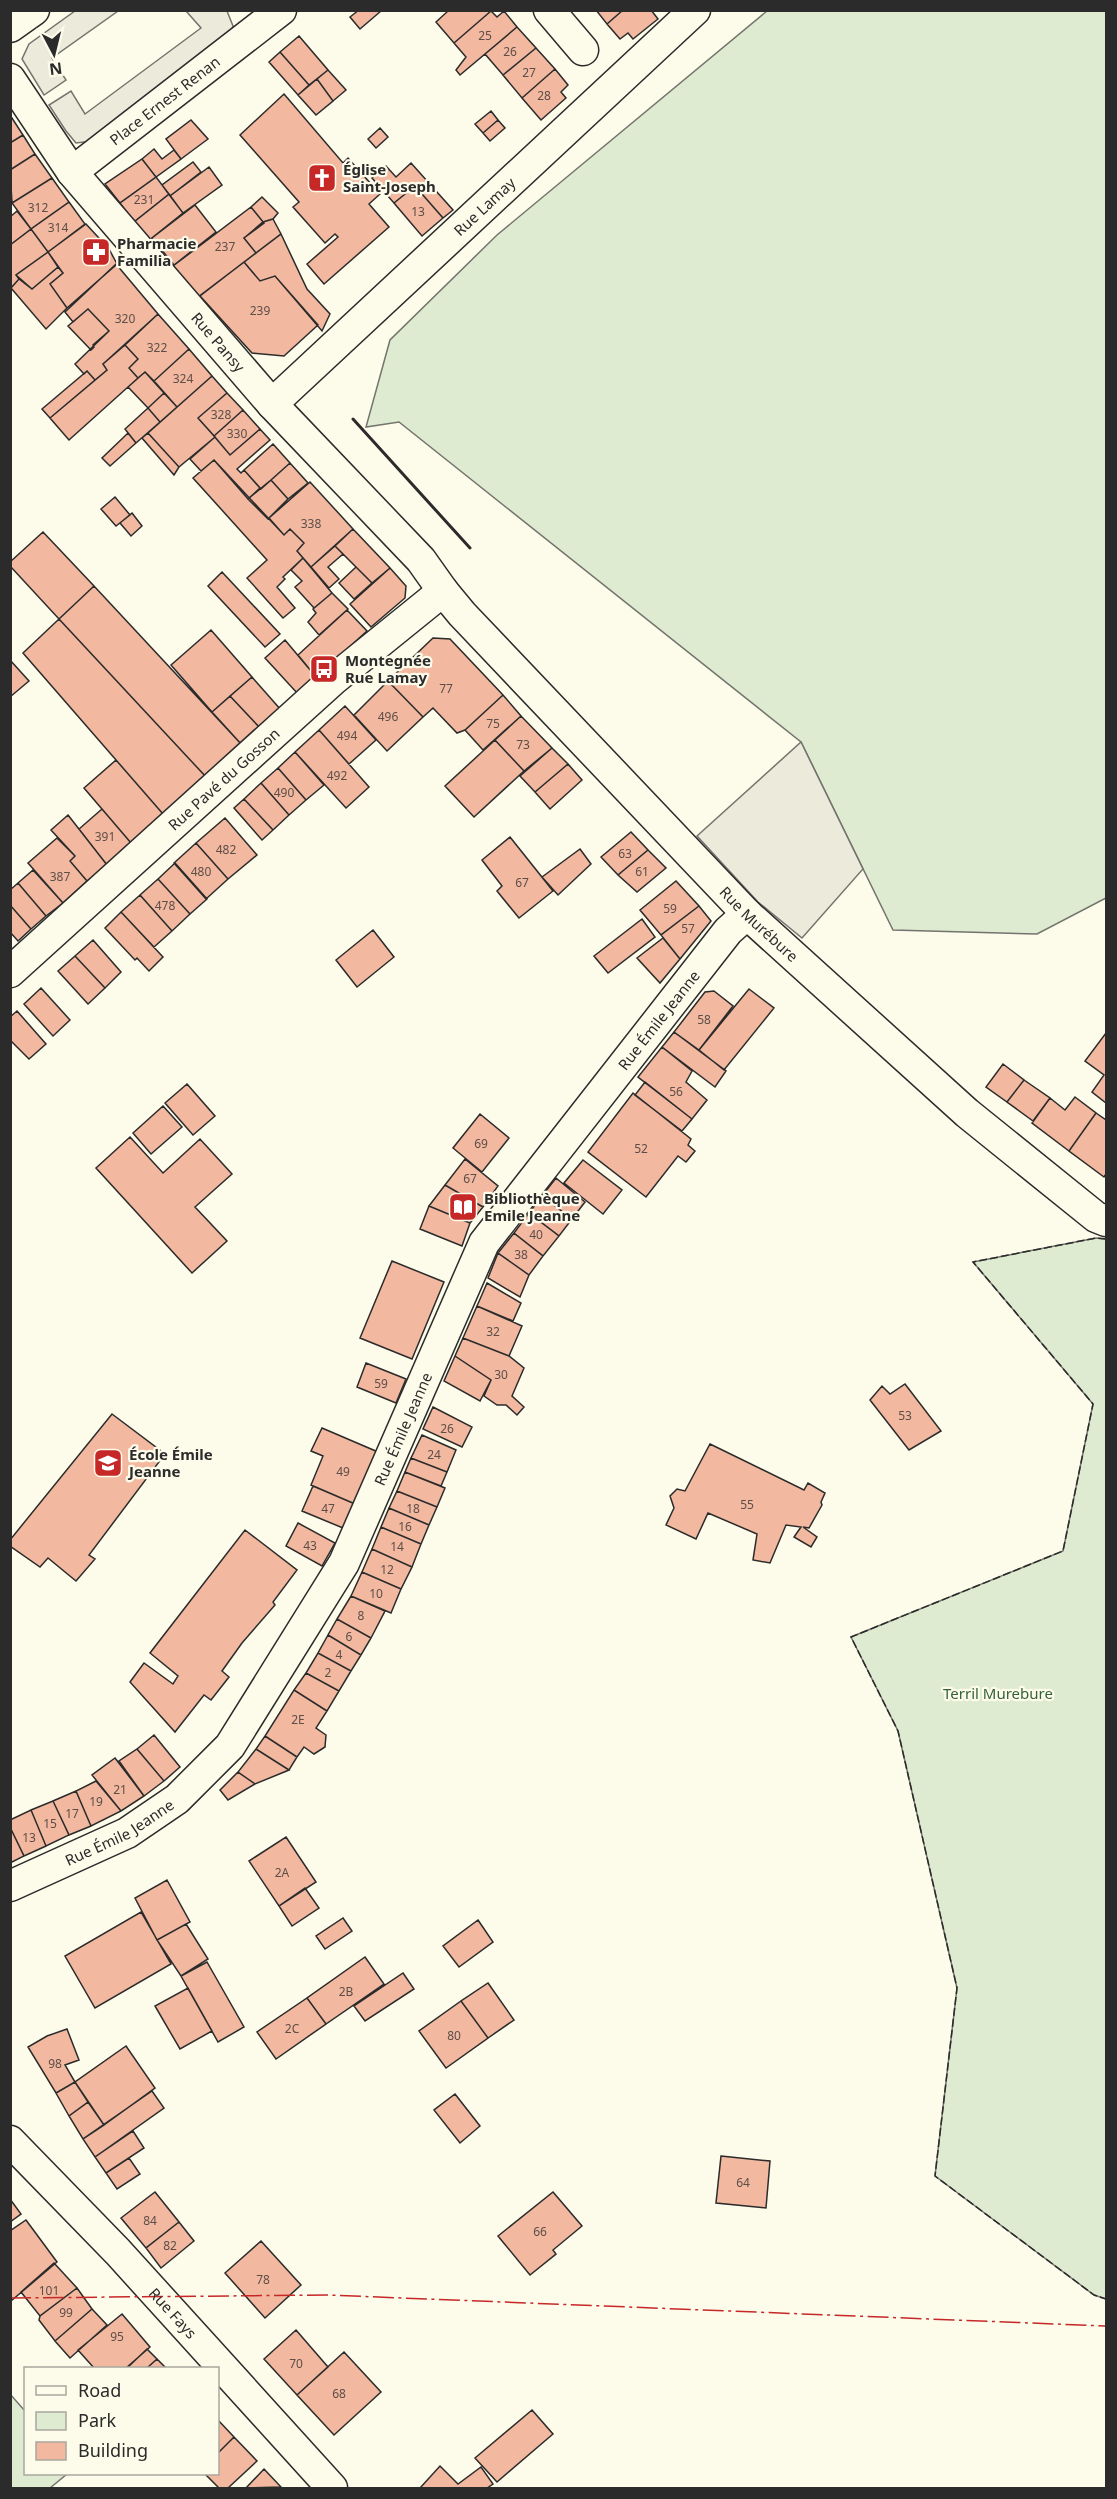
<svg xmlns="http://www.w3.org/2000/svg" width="1117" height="2499" font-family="'Noto Sans',sans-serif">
<rect width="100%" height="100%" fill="#fdfbea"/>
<path fill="#deebd1" stroke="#74746e" stroke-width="1.5" d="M767,11H1106V898L1037,934L893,930L801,742L399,422L366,427L390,340L497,235Z
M1096,1238L1106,1239V2299L1094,2295L935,2176L957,1988L898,1731L851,1637L1063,1551L1093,1404L973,1262Z
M10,2394L25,2411L26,2474H67L50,2488H11Z"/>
<path fill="#eceadb" stroke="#74746e" stroke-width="1.5" d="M75,11H118L52,58L66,80L44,95L22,59L29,44Z
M186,11H227L233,26L229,40L92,141L76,143L66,131L49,105L71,91L85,114L201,28Z
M801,742L863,869L802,938L758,902L697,836Z"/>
<path fill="#f2b8a0" stroke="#2b2b2b" stroke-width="1.5" d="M359,10H381V11L360,29L350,17Z
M596,10H623L607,24Z
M623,10H651L658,19L633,39L628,33L620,39L607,24Z
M448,11V10L491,11L454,43L436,22Z
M491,11L497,17L504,11L517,27L460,75L456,70L466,57L454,43Z
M517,27L536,48L503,75L485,54Z
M299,36L328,70L309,85L280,52Z
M536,48L555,69L522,98L503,75Z
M280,52L309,85L298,95L269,62Z
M555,69L568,85L561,92L566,98L541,120L522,98Z
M328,70L346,90L333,101L317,79Z
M317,79L333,101L316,115L298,95Z
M284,94L343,163L348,158L380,194L369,204L389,227L324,284L307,264L338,237L335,234L325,243L293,207L299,202L240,135Z
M491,111L498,120L483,133L475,124Z
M10,115L23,135L10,143Z
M191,120L208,139L181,159L166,139Z
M498,120L505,128L490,141L483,133Z
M380,128L388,137L376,148L368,139Z
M23,135L35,154L10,170V143Z
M154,149L162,159L174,150L181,159L156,177L142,159Z
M35,154L52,178L12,203L10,170Z
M142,159L156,177L120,203L105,184Z
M193,162L201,172L170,196L162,185Z
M411,163L453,210L443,218L415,186L394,203L372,178L386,166L396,177Z
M209,167L222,185L183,213L170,196Z
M156,177L169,194L134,222L120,203Z
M52,178L69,202L31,229L12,203Z
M415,186L443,218L422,236L394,203Z
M169,194L183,213L148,241L134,222Z
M262,197L278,213L273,219L263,222L251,207Z
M69,202L85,224L48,252L31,229Z
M195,205L216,232L174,265L152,238Z
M251,207L264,223L244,238L256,253L198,297L173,266Z
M17,211L31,229L10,245V217Z
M273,219L281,234L256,253L244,238L263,222Z
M86,224L109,249L117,264L67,308L50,284L63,273L48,252Z
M31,229L48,252L16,275L19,279L10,289V245Z
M281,234L307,289L330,314L322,331L275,276L260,281L244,262Z
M48,252L58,267L32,289L16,275Z
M244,262L260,281L275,276L318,325L284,356L252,353L200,296Z
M116,264L158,314L103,364L107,370L95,380L87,371L84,374L75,364L109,331L88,309L73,322L65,312Z
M58,267L63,273L50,284L67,308L46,329L11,288L19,279L32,289Z
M88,309L109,331L93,345L94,347L91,350L68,326Z
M158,314L189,349L154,381L145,372L138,378L129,368L138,359L125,345Z
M125,345L138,359L129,368L138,378L69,440L50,418L107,370L103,364Z
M189,349L212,376L177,407L154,381Z
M87,371L95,380L50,418L42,409Z
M145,372L164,393L148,408L128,387Z
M212,376L227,393L198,418L215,437L179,467L148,433Z
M164,393L177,407L160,422L148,408Z
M227,393L243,410L214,436L198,418Z
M148,408L160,422L136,443L125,429Z
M243,410L260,429L230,455L214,436Z
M260,429L270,440L237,469L241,473L244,470L260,488L248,499L214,460L201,471L190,459L215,437L230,455Z
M128,433L136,443L110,466L102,458Z
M148,433L179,467L174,475L142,438Z
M273,444L290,463L261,489L244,470Z
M214,460L284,535L290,529L304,543L297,551L303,558L283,577L285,579L277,587L295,608L283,618L247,578L267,560L193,478Z
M290,463L308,483L288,499L271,480Z
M271,480L288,499L268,519L248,499Z
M310,482L353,529L311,567L297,551L304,543L290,529L284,535L269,518Z
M115,497L130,515L116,526L101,509Z
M132,513L142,526L131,536L120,523Z
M353,529L390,568L372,583L335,546Z
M43,532L94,586L59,619L10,566V562Z
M335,546L343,554L328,567L339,579L329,588L311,567Z
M303,558L332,593L314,608L295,587L302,581L291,570Z
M356,567L372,583L354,599L339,583Z
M390,568L406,586L405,598L371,627L350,604Z
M222,572L280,634L265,647L208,586Z
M94,586L242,745L207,778L59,619Z
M332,593L348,609L319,635L308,622L316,613L313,609Z
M347,610L367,631L316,677L298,655Z
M59,619L207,778L163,814L23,653Z
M211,630L252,677L212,712L171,665Z
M433,638L450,639L503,695L465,730L457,733L433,708L423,717L388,681Z
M285,640L316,677L298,694L265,658Z
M10,660L29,681L10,697Z
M252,677L281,710L261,729L230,696Z
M388,681L423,717L387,751L354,715Z
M503,695L521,716L483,750L465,730Z
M230,696L261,729L242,745L212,712Z
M345,706L376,740L349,764L319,730Z
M521,716L552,748L524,771L495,740Z
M319,730L369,787L346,808L295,752Z
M495,740L524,771L474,817L445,786Z
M552,748L568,764L535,792L520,776Z
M295,752L324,785L306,800L278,768Z
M116,760L163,814L131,843L84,788Z
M568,764L582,780L550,809L535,792Z
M278,768L306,800L289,815L261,783Z
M261,783L289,815L273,830L244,799Z
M244,799L273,830L262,840L234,808Z
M102,809L131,843L107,865L79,829Z
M68,815L107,865L87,881L70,861L75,856L51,830Z
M225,818L257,855L228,879L196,843Z
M631,832L648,850L618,875L601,857Z
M510,837L553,891L519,918L497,891L502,886L482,860Z
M57,838L75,856L70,861L87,881L63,903L28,863Z
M196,843L228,879L206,899L174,863Z
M580,849L591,864L558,895L542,877Z
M648,850L666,868L637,892L618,875Z
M175,863L207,899L190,914L158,879Z
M33,870L63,903L46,916L18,883Z
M158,879L190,914L172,931L140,895Z
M676,881L699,906L661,935L640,910Z
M18,883L46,916L31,929L10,905V890Z
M140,895L172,931L154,947L121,912Z
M10,905L31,929L18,941L10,932Z
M699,906L711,921L680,959L661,935Z
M121,912L163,957L149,971L137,958L135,960L105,928Z
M642,919L655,937L608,973L594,956Z
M373,930L394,957L357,987L336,960Z
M663,938L680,959L660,983L637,958Z
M93,940L121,972L105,988L75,956Z
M75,956L105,988L88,1004L58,971Z
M41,988L70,1020L53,1036L24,1004Z
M749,989L774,1008L724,1070L699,1050Z
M714,991L733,1006L699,1050L674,1032L705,992Z
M17,1011L46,1044L29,1059L10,1040V1017Z
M674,1032L726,1071L715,1087L662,1047Z
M1106,1033V1103L1092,1092L1104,1075L1085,1061Z
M662,1047L692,1071L686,1082L707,1100L692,1119L638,1077Z
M1003,1064L1024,1080L1007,1102L986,1087Z
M1024,1080L1050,1098L1033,1121L1007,1102Z
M645,1082L692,1119L682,1131L635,1095Z
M187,1084L215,1116L193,1135L165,1103Z
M633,1093L691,1139L688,1145L695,1151L686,1162L678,1156L646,1197L588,1152Z
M1075,1097L1096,1113L1069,1151L1032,1123L1050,1098L1065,1110Z
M163,1106L182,1127L151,1154L133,1133Z
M1096,1113L1106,1120V1174L1104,1177L1069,1151Z
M480,1114L509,1138L482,1172L453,1148Z
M130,1137L163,1173L200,1139L232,1174L195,1207L227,1241L192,1273L96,1168Z
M465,1159L498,1186L483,1207L445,1185Z
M583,1160L622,1190L603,1214L564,1183Z
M556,1178L585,1202L572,1219L542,1196Z
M445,1185L483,1207L470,1223L429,1206Z
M542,1196L572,1219L559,1236L529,1213Z
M429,1206L470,1223L462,1246L420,1229Z
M529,1213L559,1236L543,1256L514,1233Z
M514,1233L543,1256L529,1275L498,1253Z
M498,1253L529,1275L520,1297L488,1278Z
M392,1261L444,1282L412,1359L360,1338Z
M487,1283L521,1303L513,1321L477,1306Z
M477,1306L522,1326L509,1356L463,1338Z
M463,1338L509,1356L524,1368L512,1396L524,1407L517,1415L506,1405H497L484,1396L491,1380L455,1356Z
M455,1356L491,1380L480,1401L444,1381Z
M366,1363L406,1379L396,1403L357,1387Z
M905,1384L941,1431L909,1450L870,1400L882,1386L890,1394Z
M433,1407L472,1427L462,1447L423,1429Z
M112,1414L165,1454L89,1555L95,1559L76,1581L48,1558L40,1567L10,1546V1540Z
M322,1428L378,1452L355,1504L311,1485L323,1456L311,1451Z
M422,1435L456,1450L447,1472L411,1458Z
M710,1444L804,1490L808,1483L825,1493L821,1502L822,1505L809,1528L803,1527L817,1537L811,1547L794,1537L801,1527L786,1525L770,1563L753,1560L757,1534L708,1513L696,1539L666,1525L674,1508L670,1496L677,1489L685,1491Z
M411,1458L447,1472L441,1486L405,1472Z
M405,1472L445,1488L437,1507L397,1491Z
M313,1486L355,1504L343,1528L302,1511Z
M397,1491L437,1507L429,1525L389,1508Z
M389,1508L429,1525L421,1544L381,1527Z
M298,1523L335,1543L322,1566L286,1546Z
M381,1527L421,1544L412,1567L372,1549Z
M245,1530L297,1570L273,1602L275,1605L242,1643L222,1671L229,1677L211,1700L204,1695L175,1732L130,1682L144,1663L173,1684L178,1676L150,1653Z
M372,1549L412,1567L401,1589L362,1572Z
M362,1572L401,1589L391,1613L351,1596Z
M351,1596L385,1611L371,1638L337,1619Z
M337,1619L371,1638L361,1655L328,1635Z
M328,1635L361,1655L351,1671L318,1653Z
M318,1653L351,1671L339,1691L306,1673Z
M306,1673L339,1691L327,1711L294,1690Z
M294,1690L327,1711L316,1728L326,1735L325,1747L314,1754L304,1747L297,1757L265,1736Z
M154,1735L180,1767L164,1781L137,1749Z
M265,1736L297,1757L289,1770L256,1749Z
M137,1749L164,1781L144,1796L119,1761Z
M256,1749L289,1770L255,1784L238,1772Z
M115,1758L144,1796L121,1811L92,1775Z
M238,1772L255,1784L228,1800L220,1790Z
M96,1781L121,1811L91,1826L76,1791Z
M76,1791L91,1826L69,1835L53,1801Z
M53,1801L69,1835L46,1846L31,1810Z
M31,1810L46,1846L24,1856L10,1827V1820Z
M10,1827L24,1856L10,1863Z
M286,1837L316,1882L279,1906L249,1861Z
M167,1880L190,1922L157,1940L135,1898Z
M305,1888L319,1908L292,1926L279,1906Z
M141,1912L171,1964L95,2008L65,1956Z
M343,1918L352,1931L325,1949L316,1936Z
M478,1920L493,1942L459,1967L443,1946Z
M186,1924L208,1959L181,1976L157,1940Z
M365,1957L384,1984L326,2024L307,1998Z
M207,1962L244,2027L218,2042L181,1976Z
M403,1973L414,1989L365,2021L354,2006Z
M488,1983L514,2020L488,2038L461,2001Z
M188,1988L212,2031L180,2049L155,2006Z
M307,1998L326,2024L276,2059L257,2032Z
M461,2001L488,2038L446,2068L419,2031Z
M67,2029L79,2060L65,2065L75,2082L56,2093L28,2047L47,2036Z
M126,2046L155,2088L104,2125L75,2082Z
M75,2082L88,2102L69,2116L56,2093Z
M152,2091L164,2108L95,2157L83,2139Z
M455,2094L480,2126L460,2143L434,2110Z
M88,2102L104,2125L83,2139L69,2116Z
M133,2131L144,2148L106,2173L95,2157Z
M721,2156L770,2161L766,2208L716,2203Z
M129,2158L140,2174L117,2189L106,2173Z
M155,2192L179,2222L146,2248L121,2218Z
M553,2192L582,2226L553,2250L556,2254L530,2275L498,2236Z
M10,2199L21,2214L10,2222Z
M26,2220L57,2262L11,2301L10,2231Z
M179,2222L194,2241L161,2268L146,2248Z
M261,2241L301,2285L265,2318L225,2273Z
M54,2263L77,2288L40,2316L21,2292Z
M77,2288L92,2309L55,2341L39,2320L40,2316Z
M92,2309L107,2325L70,2358L55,2341Z
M122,2314L150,2347L126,2368H94L78,2350Z
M296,2330L328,2367L297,2395L264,2359Z
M147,2349L157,2359L147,2368H127Z
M344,2352L381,2392L334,2435L297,2395Z
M157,2359L166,2368H147Z
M532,2410L553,2434L497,2482L475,2458Z
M218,2420L234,2437L218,2453Z
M234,2437L257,2461L228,2488H219L205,2474H218V2453Z
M440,2466L458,2484L481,2467L493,2484L487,2488H420Z
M264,2469L281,2487L246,2488Z"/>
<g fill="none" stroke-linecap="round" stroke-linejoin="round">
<g stroke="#2b2b2b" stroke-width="33">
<g id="street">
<path d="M549,10L583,50"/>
<path d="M10,27L34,10"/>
<path id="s1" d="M10,79L72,172L272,404L421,560L443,591L462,614L747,914L967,1113L1096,1217L1106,1221"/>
<path id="s2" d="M72,172L281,10"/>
<path id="s3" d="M272,404L695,10"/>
<path id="s4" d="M10,972L333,680L443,591"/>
<path id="s5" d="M10,1886L127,1833L177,1799L230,1746L344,1563L484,1243L728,931L747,914"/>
<path id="s6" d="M10,2141L118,2252L332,2488"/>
</g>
</g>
<use href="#street" stroke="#fdfbea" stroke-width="30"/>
<path stroke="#2b2b2b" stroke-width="1.5" stroke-dasharray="8 3" stroke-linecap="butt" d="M1106,1239L1096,1238L973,1262L1093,1404L1063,1551L851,1637L898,1731L957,1988L935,2176L1094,2295L1106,2299"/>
<path stroke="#2b2b2b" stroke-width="3" d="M353,419L470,548"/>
<path stroke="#c62828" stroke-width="1.5" stroke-dasharray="21 4.5 3 4.5" stroke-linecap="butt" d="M10,2298L327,2295L1106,2326"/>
</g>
<defs>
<g id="church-square" transform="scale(1.5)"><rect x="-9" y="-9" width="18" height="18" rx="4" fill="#c62828" stroke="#fdfbea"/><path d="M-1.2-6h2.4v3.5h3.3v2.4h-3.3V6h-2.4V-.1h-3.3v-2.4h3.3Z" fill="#fff"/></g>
<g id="pharmacy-square" transform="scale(1.5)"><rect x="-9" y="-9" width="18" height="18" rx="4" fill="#c62828" stroke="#fdfbea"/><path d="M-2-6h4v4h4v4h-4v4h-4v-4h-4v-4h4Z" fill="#fff"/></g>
<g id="bus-square" transform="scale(1.5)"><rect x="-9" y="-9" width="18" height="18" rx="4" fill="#c62828" stroke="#fdfbea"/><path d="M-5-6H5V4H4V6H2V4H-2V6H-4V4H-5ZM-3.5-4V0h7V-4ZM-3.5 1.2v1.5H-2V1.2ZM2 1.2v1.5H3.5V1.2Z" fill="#fff"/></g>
<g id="library-square" transform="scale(1.5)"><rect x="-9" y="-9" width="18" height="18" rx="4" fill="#c62828" stroke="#fdfbea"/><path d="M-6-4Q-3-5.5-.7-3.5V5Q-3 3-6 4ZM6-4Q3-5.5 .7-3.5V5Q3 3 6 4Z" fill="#fff"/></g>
<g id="school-square" transform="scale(1.5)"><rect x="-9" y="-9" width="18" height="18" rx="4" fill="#c62828" stroke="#fdfbea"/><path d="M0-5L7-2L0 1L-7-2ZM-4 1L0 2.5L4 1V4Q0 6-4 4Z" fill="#fff"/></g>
</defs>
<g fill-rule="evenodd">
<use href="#church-square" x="322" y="178"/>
<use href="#pharmacy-square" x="96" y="252"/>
<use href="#bus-square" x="324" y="669"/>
<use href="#library-square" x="463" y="1207"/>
<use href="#school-square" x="108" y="1463"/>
</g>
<g text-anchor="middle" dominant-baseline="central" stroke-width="4.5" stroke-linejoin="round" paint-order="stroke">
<g font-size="12" fill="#5d4e48">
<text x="485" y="35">25</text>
<text x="510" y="51">26</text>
<text x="529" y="72">27</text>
<text x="544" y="95">28</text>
<text x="144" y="199">231</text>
<text x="38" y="207">312</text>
<text x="418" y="211">13</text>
<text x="58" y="227">314</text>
<text x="225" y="246">237</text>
<text x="260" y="310">239</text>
<text x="125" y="318">320</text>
<text x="157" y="347">322</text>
<text x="183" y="378">324</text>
<text x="221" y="414">328</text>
<text x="237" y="433">330</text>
<text x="311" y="523">338</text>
<text x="446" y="688">77</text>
<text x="388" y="716">496</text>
<text x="493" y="723">75</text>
<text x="347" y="735">494</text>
<text x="523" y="744">73</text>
<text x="337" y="775">492</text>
<text x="284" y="792">490</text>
<text x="105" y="836">391</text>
<text x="226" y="849">482</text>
<text x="625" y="853">63</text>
<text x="201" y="871">480</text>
<text x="642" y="871">61</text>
<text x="60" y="876">387</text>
<text x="522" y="882">67</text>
<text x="165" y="905">478</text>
<text x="670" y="908">59</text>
<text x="688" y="928">57</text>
<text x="704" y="1019">58</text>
<text x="676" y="1091">56</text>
<text x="481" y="1143">69</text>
<text x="641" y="1148">52</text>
<text x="470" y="1178">67</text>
<text x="536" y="1234">40</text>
<text x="521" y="1254">38</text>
<text x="493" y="1331">32</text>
<text x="501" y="1374">30</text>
<text x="381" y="1383">59</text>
<text x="905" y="1415">53</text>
<text x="447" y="1428">26</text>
<text x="434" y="1454">24</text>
<text x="343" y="1471">49</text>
<text x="747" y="1504">55</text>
<text x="328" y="1508">47</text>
<text x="413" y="1508">18</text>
<text x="405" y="1526">16</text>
<text x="310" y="1545">43</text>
<text x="397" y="1546">14</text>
<text x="387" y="1569">12</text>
<text x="376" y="1593">10</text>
<text x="361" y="1615">8</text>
<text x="349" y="1636">6</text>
<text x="339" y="1654">4</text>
<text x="328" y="1672">2</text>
<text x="298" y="1719">2E</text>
<text x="120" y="1789">21</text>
<text x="96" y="1801">19</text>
<text x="72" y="1813">17</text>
<text x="50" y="1823">15</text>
<text x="29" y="1837">13</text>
<text x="282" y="1872">2A</text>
<text x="346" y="1991">2B</text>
<text x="292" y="2028">2C</text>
<text x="454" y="2035">80</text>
<text x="55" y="2063">98</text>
<text x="743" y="2182">64</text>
<text x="150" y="2220">84</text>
<text x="540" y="2231">66</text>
<text x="170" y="2245">82</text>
<text x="263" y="2279">78</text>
<text x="49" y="2290">101</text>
<text x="66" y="2312">99</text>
<text x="117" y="2336">95</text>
<text x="296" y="2363">70</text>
<text x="339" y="2393">68</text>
</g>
<g font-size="15" fill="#2b2b2b" stroke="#fdfbea">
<text stroke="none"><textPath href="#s2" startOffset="117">Place Ernest Renan</textPath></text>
<text stroke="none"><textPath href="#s3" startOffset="290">Rue Lamay</textPath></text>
<text stroke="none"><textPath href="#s1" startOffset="336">Rue Pansy</textPath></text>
<text stroke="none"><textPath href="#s4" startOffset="288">Rue Pavé du Gosson</textPath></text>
<text stroke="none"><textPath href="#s1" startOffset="1131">Rue Murébure</textPath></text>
<text stroke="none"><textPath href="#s5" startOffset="1112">Rue Émile Jeanne</textPath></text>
<text stroke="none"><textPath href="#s5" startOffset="626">Rue Émile Jeanne</textPath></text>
<text stroke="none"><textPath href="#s5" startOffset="122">Rue Émile Jeanne</textPath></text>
<text stroke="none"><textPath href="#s6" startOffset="237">Rue Fays</textPath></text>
</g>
<g font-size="15" font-weight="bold" fill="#2b2b2b" stroke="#fdfbea" text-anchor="start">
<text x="343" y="169">Église<tspan x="343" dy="17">Saint-Joseph</tspan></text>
<text x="117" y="243">Pharmacie<tspan x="117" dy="17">Familia</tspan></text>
<text x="345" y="660">Montegnée<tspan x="345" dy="17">Rue Lamay</tspan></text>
<text x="484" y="1198">Bibliothèque<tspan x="484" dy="17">Emile Jeanne</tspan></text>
<text x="129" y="1454">École Émile<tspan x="129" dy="17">Jeanne</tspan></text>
</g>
<g font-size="15" fill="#34623c" stroke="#fdfbea">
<text x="998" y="1693">Terril Murebure</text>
</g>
</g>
<rect width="1117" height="2499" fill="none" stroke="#2b2b2b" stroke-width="24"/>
<rect x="24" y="2367" width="195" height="108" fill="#fdfbea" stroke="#a9a89e" stroke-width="1.5"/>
<rect x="36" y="2386" width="30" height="9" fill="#fdfbea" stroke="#a9a89e" stroke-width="1.5"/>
<text x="78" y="2397" font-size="18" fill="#2b2b2b">Road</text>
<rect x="36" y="2412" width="30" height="18" fill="#deebd1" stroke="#a9a89e" stroke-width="1.5"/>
<text x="78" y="2427" font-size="18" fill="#2b2b2b">Park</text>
<rect x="36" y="2442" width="30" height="18" fill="#f2b8a0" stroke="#a9a89e" stroke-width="1.5"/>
<text x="78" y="2457" font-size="18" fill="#2b2b2b">Building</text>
<g transform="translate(54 54) rotate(173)" stroke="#fdfbea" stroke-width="4.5" paint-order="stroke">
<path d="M0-4.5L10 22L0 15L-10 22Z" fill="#2b2b2b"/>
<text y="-9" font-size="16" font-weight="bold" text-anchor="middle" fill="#2b2b2b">N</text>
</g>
</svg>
